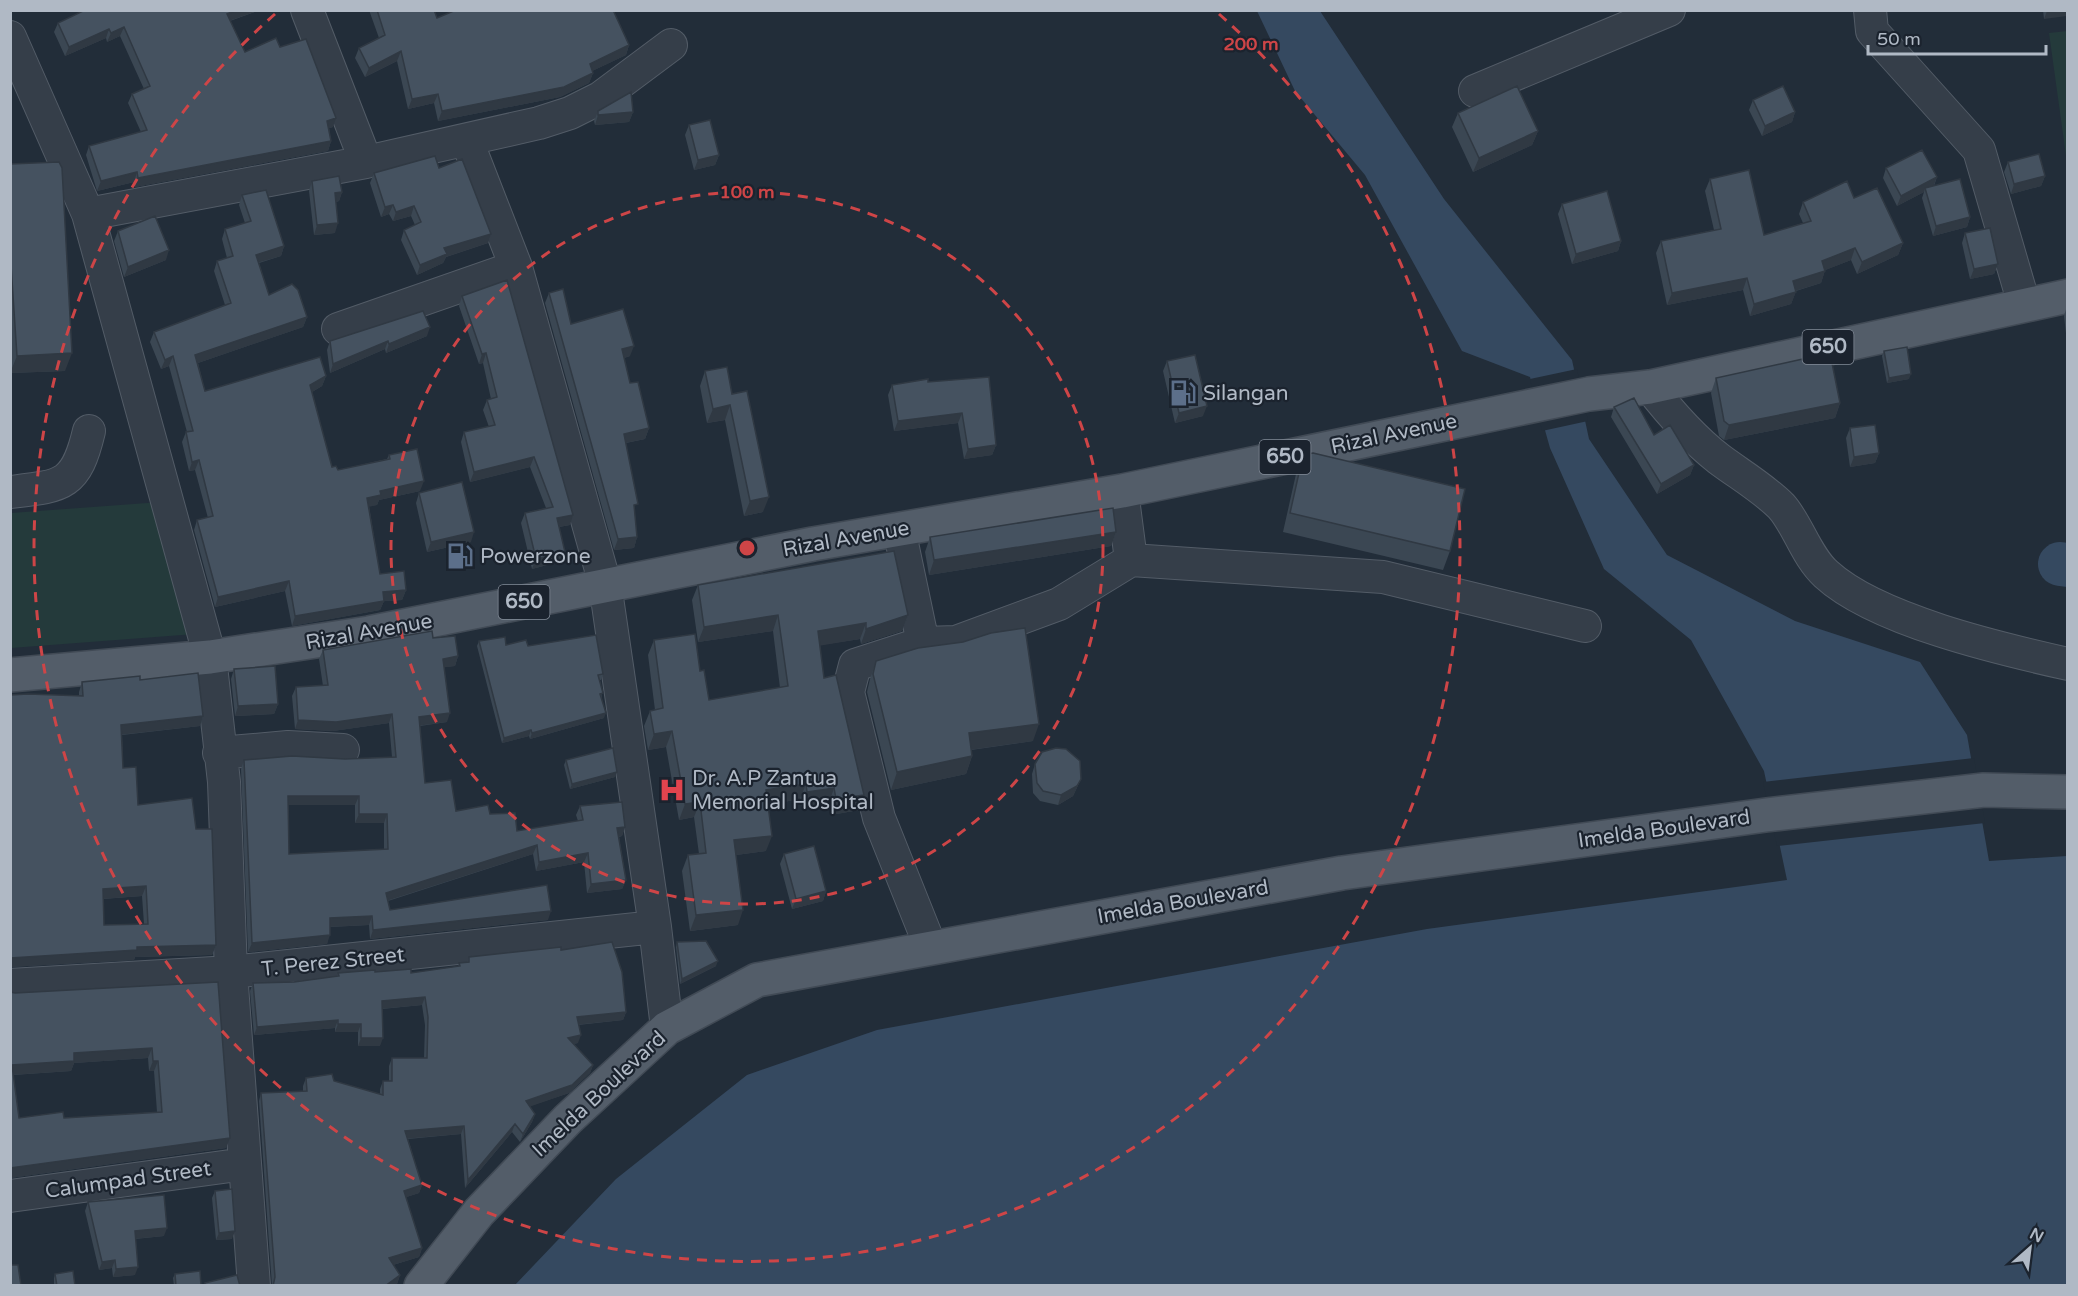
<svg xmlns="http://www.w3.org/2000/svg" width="2078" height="1296" font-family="'Varela Round',sans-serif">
<rect width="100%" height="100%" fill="#222d39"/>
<path fill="#243a3b" d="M2067,31H2068L2067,163L2049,33Z
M161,502L195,634L11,648V513Z"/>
<path fill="#354960" d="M1257,11H1320L1444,199L1572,360L1589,439L1667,555L1795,621L1920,662L1967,735L1989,861L2067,856V1285L514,1286L616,1179L747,1075L877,1030L1427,929L1787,880L1764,771L1691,640L1604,569L1550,448L1530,377L1462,351L1365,175L1295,91Z"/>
<path fill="#222d39" d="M1577,369L1588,421L1542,431L1530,379Z
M1974,758L1985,823L1777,846L1763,782Z"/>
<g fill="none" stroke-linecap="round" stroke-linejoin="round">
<path stroke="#354960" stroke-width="44" d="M2060,564L2068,565"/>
<g stroke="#535c67" stroke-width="34">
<path id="minor" d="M307,10L366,162
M1870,10L1872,31L1979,150L2024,304
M10,37L88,214L210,657L224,782L231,972L254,1286
M1475,91L1669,10
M467,141L516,267L605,584L655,927L667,1028
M88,214L366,162L539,123L570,113L600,98L671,45
M338,329L516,267
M1650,387C1671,414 1692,438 1719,459C1739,474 1763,488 1781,506C1797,523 1806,556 1826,574C1876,620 2001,649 2068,664
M1122,491L1131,560L1383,577L1585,626
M10,492C63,486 76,486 89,431
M899,529L923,643
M219,753L288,747L343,750
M931,948L879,818L848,692L855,665L923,643L956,642L1059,604L1131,560
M10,985L231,972L655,927
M10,1196L245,1164"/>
</g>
<g stroke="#414a55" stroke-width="36">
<path id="major" d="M10,675L210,657L369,633L813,544L1122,491L1589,394L1650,387L2068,296
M421,1286L479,1212L568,1119L667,1028L757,980L1342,873L1766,815L1984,790L2068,792"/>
</g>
<use href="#minor" stroke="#353e49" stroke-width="32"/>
<use href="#major" stroke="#535d69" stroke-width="33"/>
</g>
<path fill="#3b4753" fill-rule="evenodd" d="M85,10H260L230,21L245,52L280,47L333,127L329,128L331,141L328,151L135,187L134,182L97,191L86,155L89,146L141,132L128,103L132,94L144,89L120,36L107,42L106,38L65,56L54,32L58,23Z
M369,10H434L437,18L629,45L626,55L592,71L593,73L589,83L560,97L438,121L434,103L408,109L397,61L365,77L355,58L359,48L379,38Z
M2043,10H2067L2044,19Z
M1753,100L1795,112L1792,122L1762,136L1749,110Z
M598,111L633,112L629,122L595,125L594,121Z
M1458,113L1538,131L1532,145L1473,172L1452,127Z
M689,125L719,155L715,165L694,170L685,135Z
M2008,162L2045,176L2041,186L2011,194L2004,172Z
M10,164L65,371L10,373Z
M439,168L491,234L488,243L446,257L443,263L417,275L401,240L404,230L415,225L411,216L393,221L389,214L381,217L370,183L374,173Z
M1886,168L1937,177L1934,186L1970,217L1967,227L1933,236L1922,198L1924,192L1897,206L1883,178Z
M1710,179L1764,235L1803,223L1799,214L1803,202L1854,198L1903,243L1898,255L1857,274L1851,260L1825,270L1821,283L1796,291L1791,304L1750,316L1743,290L1667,305L1656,253L1661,241L1714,230L1705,191Z
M312,181L342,192L339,201L336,202L335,233L314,235L309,191Z
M242,195L284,246L281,256L259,263L269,295L307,317L303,327L198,363L205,391L326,376L322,386L312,392L332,467L338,470L387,459L389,455L420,491L379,500L377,505L369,506L380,574L406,590L402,600L384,601L380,610L292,626L285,591L215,607L194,530L197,520L208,518L195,470L189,471L182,442L186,432H187L169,366L161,369L150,342L154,332L225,305L214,271L217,261L227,258L222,239L225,229L245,223L239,205Z
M1562,204L1621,241L1618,251L1572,264L1558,214Z
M118,231L166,260L124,277L114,241Z
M1965,233L1998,264L1994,274L1970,279L1962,243Z
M549,293L571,324L630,356L624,358L630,383L649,428L645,439L626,443L637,537L634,548L614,550L545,303Z
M462,296L570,525L559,527L562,561L532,569L521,523L525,513L546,508L530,467L470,482L461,442L464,432L489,427L483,410L487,400L491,399L483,363L479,364L459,306Z
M2067,306V342L2064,316Z
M427,336L386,353L385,349L330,373L327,350L330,341Z
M1884,351L1909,379L1887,383L1882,356Z
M1167,361L1203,416L1175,423L1163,371Z
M705,371L732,394L763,512L744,516L725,420L707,423L700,386Z
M1716,378L1840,403L1835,418L1724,440L1719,436L1711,393Z
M928,382L996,445L992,455L964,459L958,423L894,431L888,395L892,385Z
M1614,407L1694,465L1690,475L1657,494L1611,417Z
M1850,428L1879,453L1875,463L1850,467L1846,438Z
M1303,455L1450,551L1443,570L1283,532L1296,474Z
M419,493L471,542L427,552L416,503Z
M1116,532L1111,546L929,575L925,552L930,537Z
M698,585L908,615L902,631L861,644L860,639L820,645L824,678L864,795L859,810L831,815L829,803L802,808L800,799L767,805L766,851L736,855L738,925L690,931L682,871L688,855L699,854L694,817L679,820L666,747L648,750L644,726L650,711L655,710L648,655L654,640L700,671L709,700L780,688L773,631L698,642L692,600Z
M433,638L458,656L455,666L444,667L447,722L420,726L425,783L456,811L490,814L517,831L578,821L576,815L580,806L625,827L622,836L619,837L626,880L622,889L587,893L584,862L536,871L533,854L388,901L390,910L548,920L370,939L369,925L330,927L327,944L248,952L241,769L244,760L345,759L392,757L389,723L333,731L295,729L292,696L296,687L323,686L319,659L323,650ZM288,805H355V823H384V849L289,854Z
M479,641L506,645L528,646L603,674L601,680H600L604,718L530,739L529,736L502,743L477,646Z
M876,661L1033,741L971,750L972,756L966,774L891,790L867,692L870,679Z
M234,669L278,704L274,714L235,716L231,679Z
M140,680L203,716L200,726L122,735L123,768L138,805L196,829L216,945L212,955L135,957L134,960L10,967V695H79V692L82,682ZM142,896L144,924L104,925L103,899Z
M566,760L615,777L570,789L564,765Z
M1035,764L1081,779L1073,796L1058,805L1040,801L1033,793L1032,774Z
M784,854L826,891L823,901L792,909L780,864Z
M677,942L716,966L680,984L676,947Z
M561,950L626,1012L623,1020L578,1025V1043L573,1044L593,1065L590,1073L569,1093L530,1106L535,1114L532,1122L520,1142L512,1132L465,1188L461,1134L408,1139L422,1185L419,1193L406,1197L422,1248L419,1257L393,1265L400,1275L397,1284L394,1286H272L259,1101L261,1093L303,1091V1086L306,1078L334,1081L380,1094V1089L383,1081H389V1066L392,1058H424L425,1025L422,1005L382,1009L380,1046H358V1032H335V1028L254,1035L250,991L253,983L294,982L337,977L338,973H411L458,967L459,963H467L469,957Z
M218,982L226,1148L10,1178L15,993ZM148,1058L149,1071H154L157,1112L64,1118H19L13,1075L71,1071L74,1063Z
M215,1191L232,1239L216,1240L212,1198Z
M88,1202L164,1236L135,1239V1275L113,1277L112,1268L99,1270L85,1211Z
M55,1274L75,1286H54V1278Z
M175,1274L201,1286H174L173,1278Z"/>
<path fill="#303943" d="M237,10H260L223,23L227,14Z
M2050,10H2067V16L2044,19L2047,11Z
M124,27L120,36L107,42L111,33Z
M109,29L106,38L65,56L69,47Z
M629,45L626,55L586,74L590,64Z
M401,51L397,61L365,77L369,68Z
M593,73L589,83L560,97L438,121L442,111Z
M438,94L434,103L408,109L412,99Z
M633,112L629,122L595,125L598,115Z
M1795,112L1792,122L1762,136L1765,126Z
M336,118L333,127L324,130L327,121Z
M1538,131L1532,145L1473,172L1479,158Z
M331,141L328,151L135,187L138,178Z
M719,155L715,165L694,170L698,160Z
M137,172L134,182L97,191L101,181Z
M2045,176L2041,186L2011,194L2014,184Z
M1937,177L1933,187L1925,188L1924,192L1897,206L1901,196Z
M342,192L339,201L331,203L335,193Z
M393,205L389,214L381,217L385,207Z
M414,206L411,216L393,221L396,212Z
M1970,217L1967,227L1933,236L1936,226Z
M338,223L335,233L314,235L317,225Z
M491,234L488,243L446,257L443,263L417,275L420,265L444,248Z
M1621,241L1618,251L1572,264L1576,254Z
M1903,243L1898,255L1857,274L1862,262Z
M284,246L281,256L253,264L256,255Z
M1855,248L1851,260L1818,273L1822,261Z
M169,250L166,260L124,277L128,267Z
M1998,264L1994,274L1970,279L1974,269Z
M1825,271L1821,283L1788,293L1793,281Z
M1747,278L1743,290L1667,305L1672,293Z
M1796,292L1791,304L1750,316L1754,304Z
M307,317L303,327L192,365L195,355Z
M430,327L427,336L386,353L389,344Z
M388,341L385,349L330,373L333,364Z
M634,346L630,356L618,360L622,349Z
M72,353L65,371L10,373L17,356Z
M486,353L483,363L479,364L482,354Z
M173,356L169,366L161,369L165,360Z
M1911,374L1909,379L1887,383L1889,378Z
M326,376L322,386L307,395L310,385Z
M1840,403L1835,418L1724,440L1729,425Z
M730,405L725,420L707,423L713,409Z
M1207,406L1203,416L1175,423L1179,413Z
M962,413L958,423L894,431L898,421Z
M649,428L645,439L620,444L624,434Z
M996,445L992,455L964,459L968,449Z
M1879,453L1875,463L1850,467L1854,457Z
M534,457L530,467L470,482L474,472Z
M199,460L195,470L189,471L192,462Z
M1694,465L1690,475L1657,494L1661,484Z
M424,481L420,491L379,500L377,505L364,508L367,498L380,491Z
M769,497L763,512L744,516L750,501Z
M573,515L570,525L553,528L557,518Z
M474,532L471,542L427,552L431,542Z
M1116,532L1111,546L929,575L934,560Z
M637,537L634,548L614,550L618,539Z
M565,552L562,561L532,569L536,559Z
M289,581L285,591L215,607L218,597Z
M406,590L402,600L384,601L380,610L292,626L295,616L383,592Z
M778,615L773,631L698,642L704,627Z
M908,615L902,631L861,644L866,629Z
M866,623L860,639L812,647L818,631Z
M458,656L455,666L439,668L443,659Z
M278,704L274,714L235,716L238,706Z
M450,713L447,722L416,726L419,717Z
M606,713L604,718L530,739L532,733Z
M392,714L389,723L333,731L295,729L298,720Z
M203,716L200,726L118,735L121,725Z
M1039,724L1033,741L962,751L969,733Z
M531,730L529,736L502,743L504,738Z
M672,731L666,747L648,750L654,734Z
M972,756L966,774L891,790L897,772Z
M617,772L615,777L570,789L572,784Z
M1081,779L1073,796L1058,805L1061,795Z
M806,784L800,799L760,806L766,790Z
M834,788L829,803L802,808L807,792Z
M864,795L859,810L831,815L836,799Z
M288,796H359L355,805H284Z
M700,802L694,817L679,820L685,804Z
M359,814H387L384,823H355Z
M625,827L622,836L614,837L617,828Z
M772,836L766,851L729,856L734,840Z
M537,845L533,854L383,902L386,893Z
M588,853L584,862L536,871L539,862Z
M626,880L622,889L587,893L591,884Z
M146,886L142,896L100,899L103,889Z
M826,891L823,901L792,909L796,899Z
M743,910L738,925L690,931L696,915Z
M551,911L548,920L370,939L373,930Z
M372,916L369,925L327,927L330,918Z
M330,935L327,944L248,952L252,943Z
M216,945L212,955L135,957L134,960L10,967V958L13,957L137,947Z
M718,961L716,966L680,984L682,979Z
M425,997L422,1005L379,1009L382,1001Z
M626,1012L623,1020L574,1025L577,1017Z
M338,1020L335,1028L254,1035L257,1027Z
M338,1024H361L358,1032H335Z
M581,1035L578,1043L565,1046L568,1038Z
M361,1038H383L380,1046H358Z
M152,1048L148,1058L74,1063L71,1071L10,1075L12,1065L74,1053Z
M153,1061H158L154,1071H149Z
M593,1065L590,1073L569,1093L523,1109L526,1101Z
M535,1114L532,1122L520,1142L523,1134Z
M515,1124L512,1132L465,1188L468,1180Z
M464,1126L461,1134L402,1139L405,1131Z
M230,1138L226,1148L10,1178V1168Z
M422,1185L419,1193L401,1199L404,1191Z
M167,1228L164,1236L132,1239L135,1231Z
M235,1231L232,1239L216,1240L219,1233Z
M422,1248L419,1257L386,1267L389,1258Z
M115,1260L112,1268L99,1270L102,1262Z
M138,1267L135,1275L113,1277L116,1269Z
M400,1275L397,1284L394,1286H385Z"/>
<path fill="#455260" stroke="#303943" stroke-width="1.5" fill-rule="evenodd" d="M85,10H237L227,14L245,52L276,38L280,47L306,39L336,118L327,121L331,141L138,178L137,172L101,181L89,146L147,130L132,94L150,86L124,27L111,33L109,29L69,47L58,23Z
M377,10H434L437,18L456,10H613L629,45L590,64L593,73L564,87L442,111L438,94L412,99L401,51L369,68L359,48L385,35Z
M1517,86L1538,131L1479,158L1458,113Z
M1783,86L1795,112L1765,126L1753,100Z
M631,92L633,112L598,115V111Z
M710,120L719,155L698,160L689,125Z
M1922,150L1937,177L1901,196L1886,168Z
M2039,154L2045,176L2014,184L2008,162Z
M435,156L439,168L462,159L491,234L444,248L447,254L420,265L404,230L421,222L414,206L396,212L393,205L385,207L374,173Z
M59,162L62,168L72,353L17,356L10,250V164Z
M1749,170L1764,235L1811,221L1803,202L1847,181L1854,198L1877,188L1903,243L1862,262L1855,248L1822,261L1825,271L1793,281L1796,292L1754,304L1747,278L1672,293L1661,241L1721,229L1710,179Z
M339,176L342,192L335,193L338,223L317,225L312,181Z
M1960,179L1970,217L1936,226L1925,188Z
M266,190L284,246L256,255L269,295L292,284L298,290L307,317L195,355L205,391L320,357L326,376L310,385L332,467L336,466L338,470L390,459L389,455L417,449L424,481L380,491L381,495L367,498L380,574L404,571L406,590L383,592L384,601L295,616L289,581L218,597L197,520L213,516L199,460L192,462L186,432L193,431L173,356L165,360L154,332L231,303L217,261L233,256L225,229L251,221L242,195Z
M1607,191L1621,241L1576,254L1562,204Z
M155,216L169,250L128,267L118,231Z
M1990,228L1998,264L1974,269L1965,233Z
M507,280L573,515L557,518L565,552L536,559L525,513L553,507L534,457L474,472L464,432L495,425L487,400L497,397L486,353L482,354L462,296Z
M563,289L571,324L623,309L634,346L622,349L630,383L638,382L649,428L624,434L638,504L634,505L637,537L618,539L549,293Z
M423,311L430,327L389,344L388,341L333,364L330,341Z
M1907,347L1911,374L1889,378L1884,351Z
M1830,353L1840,403L1729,425L1724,421L1716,378Z
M1195,355L1207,406L1179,413L1167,361Z
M727,367L732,394L747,391L769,497L750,501L730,405L713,409L705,371Z
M989,377L996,445L968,449L962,413L898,421L892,385L928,379V382Z
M1634,398L1654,435L1670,425L1694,465L1661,484L1614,407Z
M1875,425L1879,453L1854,457L1850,428Z
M1313,453L1465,489L1450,551L1290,513L1303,455Z
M462,482L474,532L431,542L419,493Z
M1113,508L1116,532L934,560L930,537Z
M894,551L908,615L866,629V623L818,631L824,678L836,675L864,795L836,799L834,788L807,792L806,784L766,790L772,836L734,840L743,910L696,915L688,855L706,853L700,802L685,804L672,731L654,734L650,711L663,708L654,640L695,634L700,671L704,670L709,700L788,686L778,615L704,627L698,585Z
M1025,628L1039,724L969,733L972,756L897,772L873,674L876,661L918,648L963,642L991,633Z
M432,631L433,638L455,636L458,656L443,659L450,713L419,717L425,783L451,780L456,811L488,805L490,814L515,813L517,831L583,820L580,806L622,802L625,827L617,828L626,880L591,884L588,853L539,862L537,845L386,893L390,910L547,885L551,911L373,930L372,916L330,918V935L252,943L244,760L292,756L345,759L396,757L392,714L336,722L298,720L296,687L328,685L323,650ZM288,796H359V814H387L388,849L289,854Z
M596,635L603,674L598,675L603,693L600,694L606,713L532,733L531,730L504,738L479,641L505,637L506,645L526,640L528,646Z
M275,666L278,704L238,706L234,669Z
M198,673L203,716L121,725L123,768L136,767L138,805L192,798L196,829H212L216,945L137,947V950L10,958V695L28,694L83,696L82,682L140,676V680ZM146,886L148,924L104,925L103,889Z
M613,748L617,772L572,784L566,760Z
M1056,748L1066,749L1080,761L1081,779L1077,786L1061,795L1043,791L1037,783L1035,764L1042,752Z
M814,846L826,891L796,899L784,854Z
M706,941L718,961L682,979L677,942Z
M612,942L622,972L626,1012L577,1017L581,1035L568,1038L593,1065L572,1085L526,1101L535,1114L523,1134L515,1124L468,1180L464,1126L405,1131L422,1185L404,1191L422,1248L389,1258L400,1275L385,1286H273L275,1277L261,1093L307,1091L306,1078L332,1074L334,1081L383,1095V1081H392V1058H427L428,1017L425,997L382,1001L383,1038H361V1024H338V1020L257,1027L253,983L294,982L339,976L338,973L375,970V972L411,969V973L460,966L459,963L469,962V957L561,947V950Z
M218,982L230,1138L10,1168V992L15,993ZM152,1048L153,1061H158L162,1112L64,1118L63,1112L19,1118L12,1065L74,1061V1053Z
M232,1189L235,1231L219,1233L215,1191Z
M164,1195L167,1228L135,1231L138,1267L116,1269L115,1260L102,1262L88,1202Z
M10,1265H18L21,1286H10Z
M73,1271L75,1286H57L55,1274Z
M200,1271L201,1286H176L175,1274Z
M237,1275L240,1286H206L205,1283Z"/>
<g fill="none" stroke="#ce4547" stroke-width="3" stroke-dasharray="10 8">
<circle cx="747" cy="548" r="356"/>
<path d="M1219 14A713 713 0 1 1 275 14"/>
</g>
<defs>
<g id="fuel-bare" transform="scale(2.07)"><path d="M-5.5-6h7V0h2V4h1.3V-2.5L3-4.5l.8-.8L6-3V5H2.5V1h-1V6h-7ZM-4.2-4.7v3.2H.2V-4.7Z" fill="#5c6f8a" stroke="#1b232e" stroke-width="2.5" paint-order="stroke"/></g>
<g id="hospital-bare" transform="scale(2.07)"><path d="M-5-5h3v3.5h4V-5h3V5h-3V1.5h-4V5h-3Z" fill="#e0444e" stroke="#1b232e" stroke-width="2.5" paint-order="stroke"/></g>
</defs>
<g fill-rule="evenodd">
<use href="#fuel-bare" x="1183" y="393"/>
<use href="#fuel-bare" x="460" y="556"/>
<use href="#hospital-bare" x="672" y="790"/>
</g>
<g text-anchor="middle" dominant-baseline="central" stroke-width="4.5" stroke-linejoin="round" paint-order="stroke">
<g fill="#1b232e" stroke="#838c98" stroke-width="1.5">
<rect x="1802.5" y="330" width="51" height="34" rx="4.5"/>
<rect x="1259.5" y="440" width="51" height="34" rx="4.5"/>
<rect x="498.5" y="585" width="51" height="34" rx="4.5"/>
</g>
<g font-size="20" font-weight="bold" fill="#b0b9c5">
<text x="1828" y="347">650</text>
<text x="1285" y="457">650</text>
<text x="524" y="602">650</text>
</g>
<g font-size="21" fill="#b0b9c5" stroke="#1b232e" text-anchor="start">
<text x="1203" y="393">Silangan</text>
<text x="480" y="556">Powerzone</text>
<text x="692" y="778">Dr. A.P Zantua<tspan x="692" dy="24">Memorial Hospital</tspan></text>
</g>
<g font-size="21" fill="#b0b9c5" stroke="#1b232e">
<text transform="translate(1394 434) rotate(-12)">Rizal Avenue</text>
<text transform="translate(846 539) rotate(-10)">Rizal Avenue</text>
<text transform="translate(369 632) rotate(-10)">Rizal Avenue</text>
<text transform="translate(1664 829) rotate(-8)">Imelda Boulevard</text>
<text transform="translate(1183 902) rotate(-10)">Imelda Boulevard</text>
<text transform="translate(333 962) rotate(-6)">T. Perez Street</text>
<text transform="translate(599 1094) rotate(-43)">Imelda Boulevard</text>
<text transform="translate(128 1180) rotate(-8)">Calumpad Street</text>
</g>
</g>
<circle cx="747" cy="548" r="9" fill="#ce4547" stroke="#1b232e" stroke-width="3"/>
<g font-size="18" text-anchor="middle" font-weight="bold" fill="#ce4547" stroke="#1b232e" stroke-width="4.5" stroke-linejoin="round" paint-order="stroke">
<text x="1251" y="50">200 m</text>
<text x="747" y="198">100 m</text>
</g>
<rect width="2078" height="1296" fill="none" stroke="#b0b9c5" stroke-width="24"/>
<g transform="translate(2030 1248) rotate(28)" stroke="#1b232e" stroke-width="4.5" paint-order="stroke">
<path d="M0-4.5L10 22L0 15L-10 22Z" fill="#b0b9c5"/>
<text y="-9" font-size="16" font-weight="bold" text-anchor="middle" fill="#b0b9c5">N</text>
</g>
<path d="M1868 45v9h178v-9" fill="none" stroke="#b0b9c5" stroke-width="3"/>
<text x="1877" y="45" font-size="18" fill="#b0b9c5" stroke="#1b232e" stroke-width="4.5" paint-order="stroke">50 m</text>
</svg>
